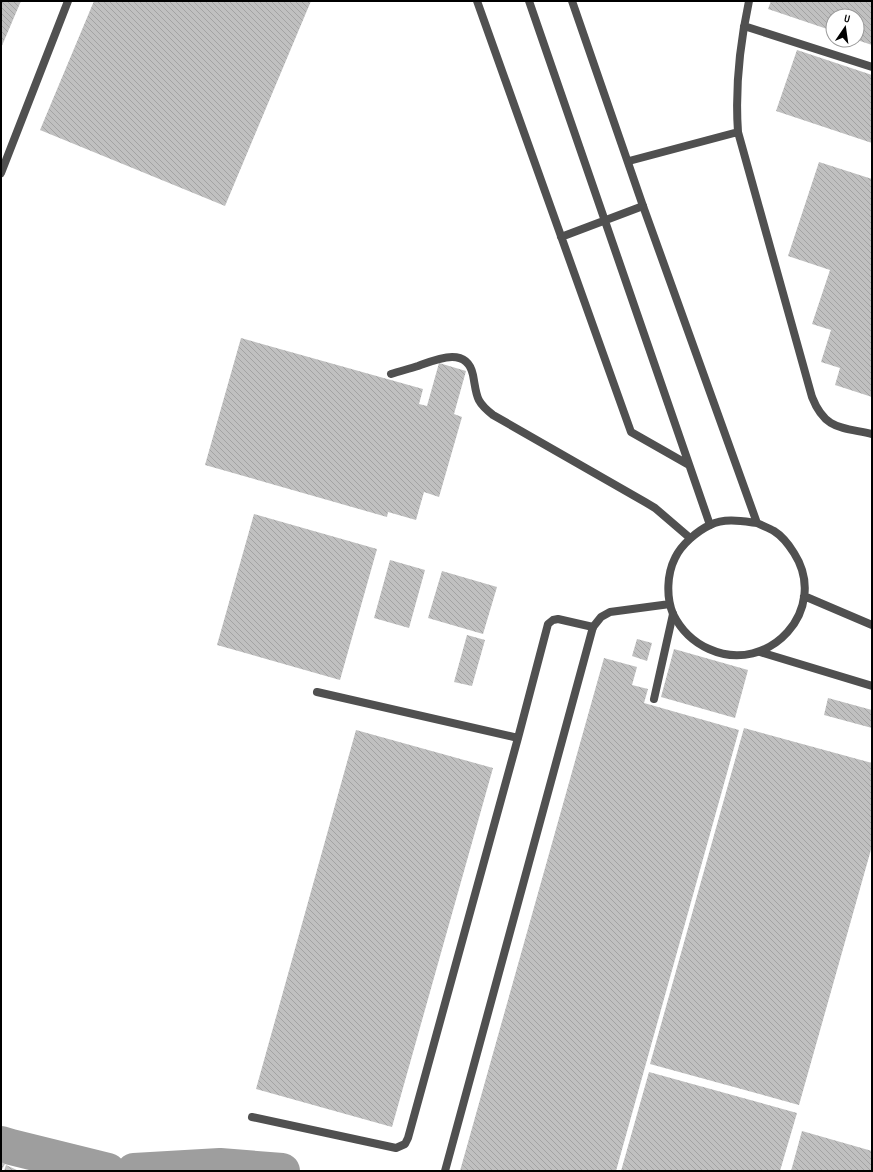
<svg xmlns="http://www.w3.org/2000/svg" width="873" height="1172" font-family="'Sofia Sans Condensed',sans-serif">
<defs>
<pattern id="building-back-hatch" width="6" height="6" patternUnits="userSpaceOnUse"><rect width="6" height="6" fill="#c0c0c0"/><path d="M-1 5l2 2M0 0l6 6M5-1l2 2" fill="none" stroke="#a3a3a3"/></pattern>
</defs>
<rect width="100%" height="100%" fill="#fff"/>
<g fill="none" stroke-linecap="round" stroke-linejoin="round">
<path stroke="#9e9e9e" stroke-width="36" d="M1,1144L11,1147L108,1171
M134,1171L220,1166L282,1171"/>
</g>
<path fill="url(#building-back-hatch)" d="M1,1H21L1,48Z
M94,1H311L225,206L40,130Z
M771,1H872V45L857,40V16H833V31L768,9Z
M797,50L872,75V143L776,111Z
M819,162L872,179V397L835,385L840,368L821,362L831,330L812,324L830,270L788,256Z
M241,338L423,389L419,404L427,406L439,363L466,371L454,414L462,417L439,497L424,492L416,520L388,512L387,517L205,465Z
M254,514L377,549L340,680L217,645Z
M390,560L425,570L409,628L374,618Z
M442,571L497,587L483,634L428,618Z
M467,635L485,640L472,686L454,682Z
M637,639L652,643L647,661L632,656Z
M674,649L748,670L735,718L661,697Z
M604,658L637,667L632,685L648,689L644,703L739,730L616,1171H460Z
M828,698L872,710V728L824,715Z
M744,728L872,763V846L799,1105L650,1064Z
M356,730L493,768L392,1127L256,1089Z
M649,1072L797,1113L780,1171H621Z
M802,1131L872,1151V1171H791Z
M1,1162L5,1164L1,1171Z
M6,1165L19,1171H4Z"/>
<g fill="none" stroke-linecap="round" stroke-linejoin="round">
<path stroke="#505050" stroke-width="8" d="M477,1L631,432L689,465
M529,1L710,525
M749,1C740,43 735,89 738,132L812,397C825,430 841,427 872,434
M744,26L872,67
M629,161L738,132
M1,173L68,1
M561,237L643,206
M391,374C400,371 409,369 418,366C437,359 467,346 473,375C477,396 475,401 493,415L645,502L655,508L690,538
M760,652L872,686
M317,692L518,738
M654,699L673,614
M252,1117L396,1148L405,1144L408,1138L518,738L548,624L553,620L558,619L593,627"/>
<path stroke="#505050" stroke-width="8" d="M572,1L643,206L757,523C763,526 769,528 774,531C782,536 789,545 794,553C830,609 769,676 709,649C693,642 681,630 673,614C666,597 667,574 675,558C681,545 697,531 710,525C725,518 741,521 757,523
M804,596L872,625
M445,1171L593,627L601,617L610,612L670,604"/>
</g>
<rect width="873" height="1172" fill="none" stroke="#000000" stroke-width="4"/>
<g transform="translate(845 28) rotate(13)"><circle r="19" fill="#ffffff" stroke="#999999"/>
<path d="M0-3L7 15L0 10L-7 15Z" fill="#000000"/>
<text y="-6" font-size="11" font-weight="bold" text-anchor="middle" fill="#000000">U</text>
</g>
</svg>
